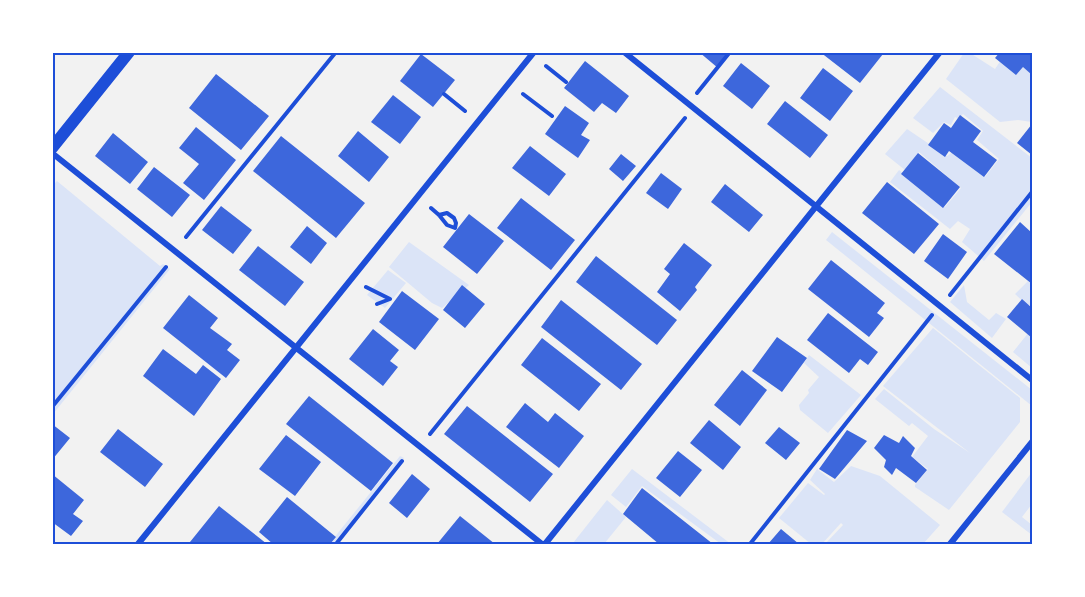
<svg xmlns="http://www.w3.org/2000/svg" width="1085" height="597" font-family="Spectral,serif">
<rect width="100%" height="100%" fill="#f2f2f2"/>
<path fill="#dbe4f7" d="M964,53H970L995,69L1001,60L1018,73L1023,67L1032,75V122L1018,120L1000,122L946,79Z
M940,87L1032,158V202L984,261L962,242L970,229L958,221L950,229L890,182L899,170L945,207L961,188L919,152L905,170L885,154L907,129L947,156L954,151L985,177L999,159L977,140L983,131L963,114L959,119L955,117L951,125L944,122L933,133L913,118Z
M57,181L160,266L163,264L170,269L53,414L52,186Z
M832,232L1032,390V406L826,240Z
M409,242L469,285L442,308L432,303L389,267Z
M388,270L406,283L385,308L367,295Z
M1028,281L1032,285V306L1027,305L1015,294Z
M964,285L967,302L989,320L996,313L1006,319L992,338L950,302Z
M933,328L1020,398V422L949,510L915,487V485L928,469L912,457L928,436L912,423L909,426L875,399L884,389L934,429L970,453L883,386Z
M1029,332L1032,335V368L1013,352Z
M809,355L861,395L828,433L800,410L799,405L809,393L808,390L819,377L804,363Z
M400,456L404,458L337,544H329Z
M851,466L880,476L940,525L923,544H825L843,525L841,523L822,544H811L779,518L808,483L824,495L825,494L810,480L817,469L834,482Z
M632,469L731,544H721L642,486L626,507L611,495Z
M1032,472V504L1022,517L1032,525V535L1002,512Z
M607,500L626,517L604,544L573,543Z"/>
<path fill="#3d67dc" d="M699,52H723L727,56L718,68Z
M820,52H880L883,54L860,83Z
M1000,52H1032V75L1023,67L1016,75L995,58Z
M421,54L455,80L433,107L400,81Z
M585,61L629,96L616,113L602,103L594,112L564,88Z
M741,63L770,86L752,109L723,86Z
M823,68L853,91L830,121L800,98Z
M216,74L269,116L241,150L189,108Z
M393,95L421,117L400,144L371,122Z
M785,101L828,135L810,158L767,124Z
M565,106L589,123L581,135L590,140L578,158L545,134Z
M960,115L981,131L973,142L997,160L984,177L949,151L945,157L928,145L944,123L951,128Z
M1032,124V155L1017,143Z
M196,127L236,160L204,200L183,183L199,164L179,148Z
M358,131L389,157L369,182L338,156Z
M113,133L148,162L130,184L95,156Z
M281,136L365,203L336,238L253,171Z
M530,146L566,174L549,196L512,168Z
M918,153L960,187L943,208L901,174Z
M621,154L636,166L623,181L609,169Z
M154,167L190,195L172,217L137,189Z
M661,173L682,189L668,209L646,193Z
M887,182L939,224L914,254L862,213Z
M725,184L763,215L749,232L711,202Z
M521,198L575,240L551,270L497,228Z
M221,206L252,230L233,254L202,230Z
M469,214L504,241L477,274L443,247Z
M1020,222L1032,233V284L994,254Z
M307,226L327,243L311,264L290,247Z
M943,234L967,252L948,279L924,261Z
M684,243L712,265L695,287L697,290L680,311L657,292L670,274L664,269Z
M258,246L304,282L285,306L239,270Z
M596,256L677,320L657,345L576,282Z
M831,260L885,303L877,313L884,318L869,337L808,289Z
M462,285L485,304L465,328L443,310Z
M402,291L439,319L415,350L379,322Z
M189,295L218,318L210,328L232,344L227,350L240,360L226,378L163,328Z
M1022,299L1032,308V338L1007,317Z
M561,300L642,364L621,390L541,327Z
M828,313L878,352L868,365L860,359L849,373L807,340Z
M373,329L399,350L390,361L398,367L383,386L349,359Z
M777,337L807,358L782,392L752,371Z
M542,338L601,384L579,411L521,365Z
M163,349L196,374L203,365L221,379L194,416L143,376Z
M742,370L767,390L740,426L714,405Z
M309,396L393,463L371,491L286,424Z
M525,403L548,422L555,413L584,436L559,468L506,427Z
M467,406L553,474L530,502L444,434Z
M709,420L741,447L723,470L690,443Z
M52,424L70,438L52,460Z
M779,427L800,443L786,460L765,443Z
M118,429L163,464L145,487L100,452Z
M847,430L867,441L835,479L819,469Z
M286,435L321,462L295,496L259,469Z
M884,435L899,443L903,436L915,448L911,456L927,470L916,483L896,468L892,475L884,467L886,460L874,448Z
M678,451L702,470L680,497L656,478Z
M52,474L84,500L73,514L83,521L71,536L52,522Z
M412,474L430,489L407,518L389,503Z
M642,488L713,544H659L623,514Z
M287,497L336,537L330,544H273L259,532Z
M219,506L267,544H194L190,542Z
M460,516L495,544H437Z
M781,529L799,544H768Z"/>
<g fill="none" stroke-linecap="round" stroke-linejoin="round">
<path stroke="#1d4ed8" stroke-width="4" d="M546,66L566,82
M697,93L730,52
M444,94L465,111
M523,94L552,116
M431,208L439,215L447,225L455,228L456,223L454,218L447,213L439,215
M186,237L336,52
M366,287L390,299L377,304
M950,295L1032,192
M52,407L166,267
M430,434L685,118
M336,544L402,461
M750,544L932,315"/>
<path stroke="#1d4ed8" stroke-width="6" d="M624,52L1032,380
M52,153L542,544
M138,544L534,52
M545,544L940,52
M950,544L1032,442"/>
<path stroke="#1d4ed8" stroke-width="12" d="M52,148L129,52"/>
</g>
<rect width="1085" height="597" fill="none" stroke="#ffffff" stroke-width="108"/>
<rect x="54" y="54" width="977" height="489" fill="none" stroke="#1d4ed8" stroke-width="2"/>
</svg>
